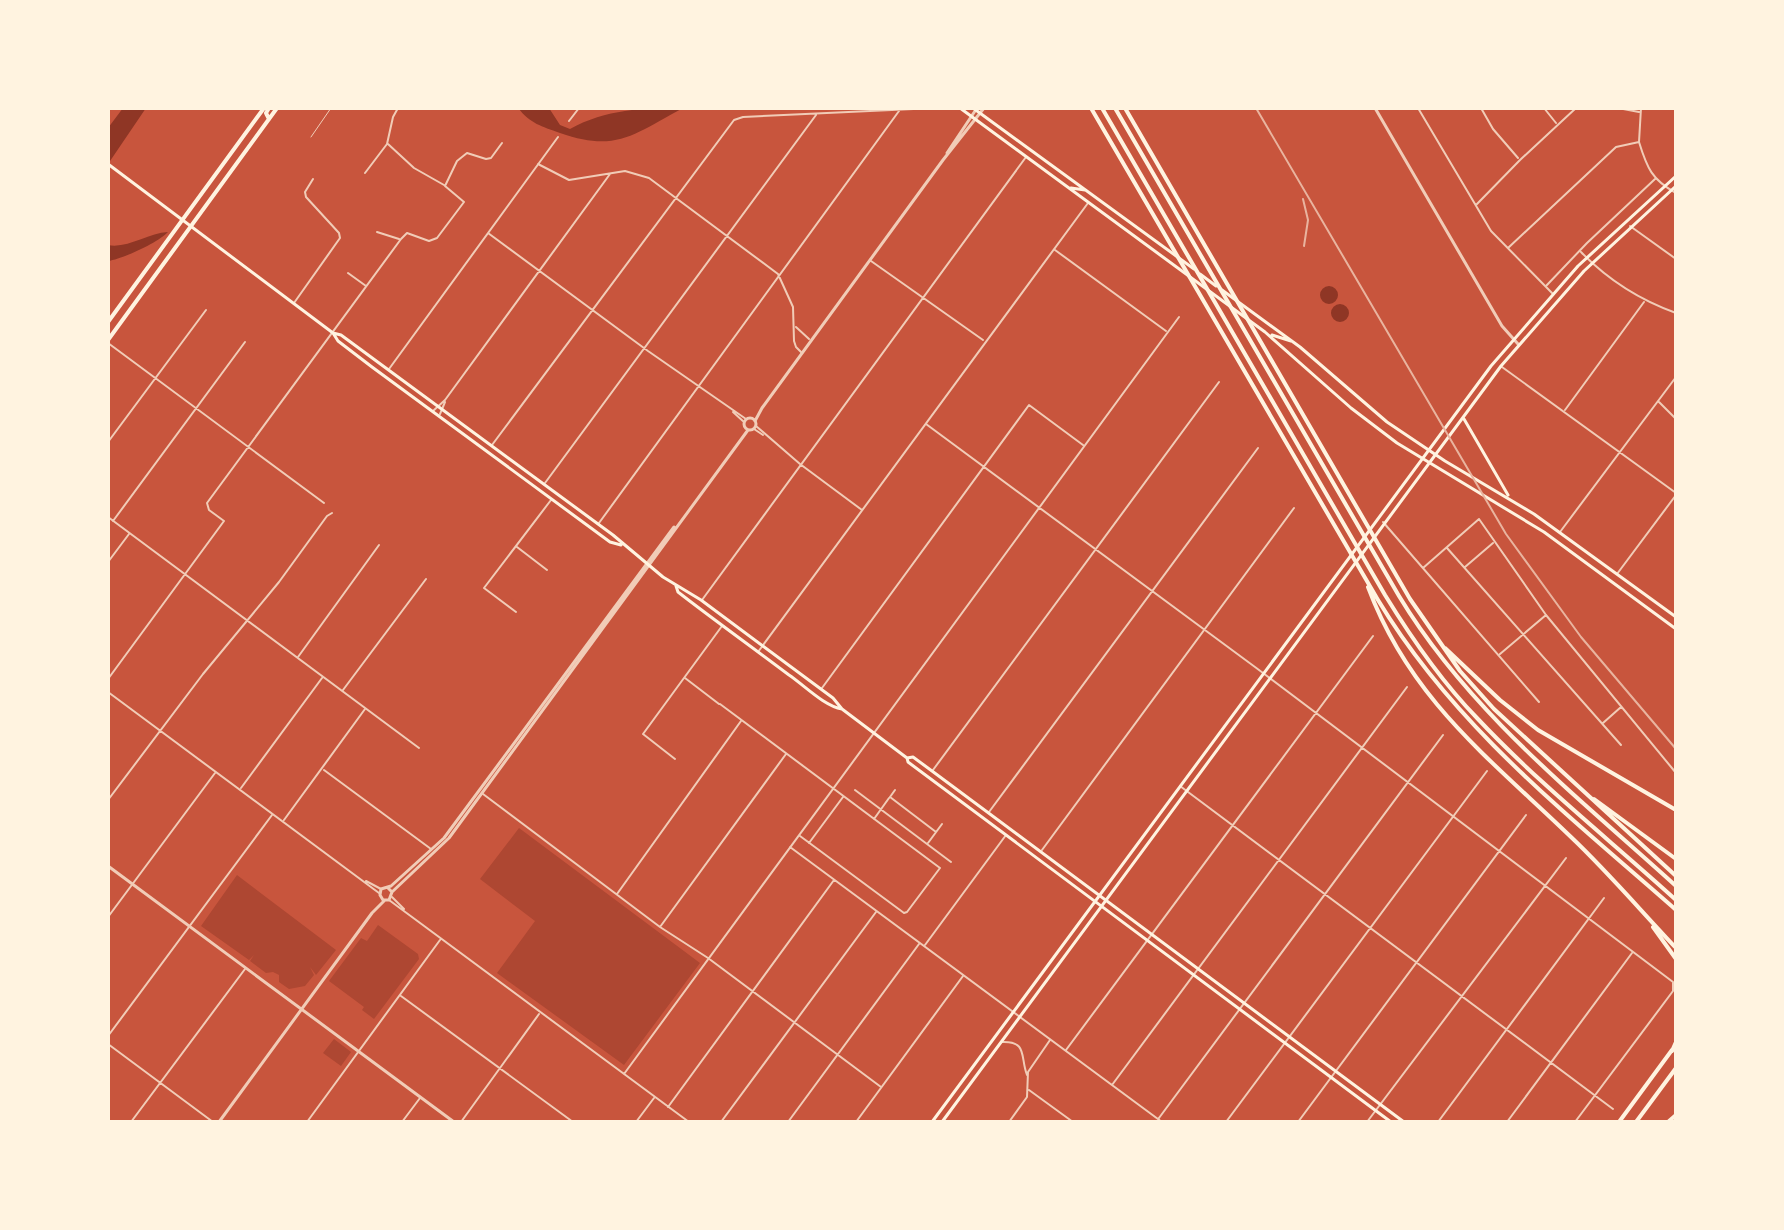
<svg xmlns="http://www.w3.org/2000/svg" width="1784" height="1230" font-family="'Archivo Narrow',sans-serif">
<rect width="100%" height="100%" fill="#c8553d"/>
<path fill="#ae4732" d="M519,828L700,963L624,1065L497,973L535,921L480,879Z
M237,875L336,950L316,975L310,967L314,975L305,986L289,989L279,982V975L273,972L266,973L250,961L254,955L249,960L201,926Z
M378,925L418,954L419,959L374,1019L362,1010L364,1007L329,981L361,938L367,941Z
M334,1039L351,1052L341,1066L323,1053Z"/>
<path fill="#8f3625" d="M123,108H146L108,164V128Z
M518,108H549L560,125L570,129C606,109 643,108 683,108C634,134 617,153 560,133C541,126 531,124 518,108Z
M168,232C159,242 123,259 108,261V245C127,249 148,233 168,232Z
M1320 295a9 9 0 1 1 18 0a9 9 0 1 1-18 0Z
M1331 313a9 9 0 1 1 18 0a9 9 0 1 1-18 0Z"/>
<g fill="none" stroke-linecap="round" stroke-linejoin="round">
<path stroke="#f1ccb7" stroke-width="1" d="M311,137L331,108"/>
<path stroke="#f1ccb7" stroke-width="2" d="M1418,108L1491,231L1552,293
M1481,108L1493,129L1518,158
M1544,108L1556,123
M1618,108L1639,112
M569,121L579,108
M1639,142C1647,168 1652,180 1676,193
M388,144L414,168L444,185
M538,164L569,180L625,171L649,178L778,274L793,307L794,341L796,347L802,353
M365,173L387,144L393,117L398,108
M1476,205L1520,160L1576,108
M1630,226L1676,259
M377,232L399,239
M488,233L648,351L746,419
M1508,248L1616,147L1639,142L1641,108
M1055,250L1166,331
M1581,252C1608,280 1640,300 1676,313
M871,261L983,340
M348,273L366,286
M1546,286L1587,243L1655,179
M294,303L340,238L339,233L306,197L305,192L313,179
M796,327L809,339
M108,343L324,503
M1502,367L1676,493
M389,369L558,137
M1659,402L1676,419
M1565,410L1644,302
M433,411L445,400L610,174
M733,412L744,422
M440,414L445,402
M926,424L1255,667L1673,982V991L1575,1122
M756,426L800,464L862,510
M754,429L763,435
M108,442L206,310
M492,445L734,120L743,117L935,108
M545,483L816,115
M108,517L419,748
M113,521L245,342
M1383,522L1539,702
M599,523L899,111
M1560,532L1676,377
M517,547L547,570
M1447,548L1621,745
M108,562L129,534
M1465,567L1493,543
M1423,568L1479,519L1546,615L1676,773
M1617,574L1676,495
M702,600L1026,157
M516,612L484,588L551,500
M758,652L1088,203
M1500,654L1546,615
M298,657L379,545
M685,678L719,704
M108,679L224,521L209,510L207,503L401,239L407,233L429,241L437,238L464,202L445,186L457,161L467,153L486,159L491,158L502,143
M822,688L1029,405L1083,445
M343,690L426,579
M108,692L379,893
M720,704L940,868L907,912L904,913L800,836
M1603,723L1621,707
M675,759L643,734L722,626
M324,770L431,849
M933,770L1219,382
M1180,786L1613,1109
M241,788L322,678
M855,790L951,862
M895,790L890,797L936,832
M483,794L660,927L708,958L881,1087
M108,800L203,674L279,582L327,516L332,513
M989,812L1258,448
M874,819L889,798
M284,820L365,709
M809,843L843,797
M928,843L942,824
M790,847L1162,1122
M1042,850L1294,508
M366,881L381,889
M617,894L741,721
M392,897L404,909
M389,900L689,1122
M108,917L215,773
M660,927L786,754
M925,945L1006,835
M401,996L573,1122
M108,1036L272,815
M1002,1042C1028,1041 1020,1057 1027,1075
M108,1044L213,1122
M1066,1050L1373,636
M624,1074L1179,317
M1112,1085L1407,687
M1029,1090L1073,1122
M668,1107L834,880
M131,1122L245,969
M307,1122L440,940
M402,1122L420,1098
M461,1122L539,1014
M636,1122L654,1098
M721,1122L876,912
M788,1122L919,944
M856,1122L963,976
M1009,1122L1027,1097L1028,1072L1050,1040
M1156,1122L1443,735
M1226,1122L1487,771
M1298,1122L1526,815
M1367,1122L1566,858
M1438,1122L1604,898
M1507,1122L1632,953"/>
<path stroke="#f1ccb7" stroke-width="3" d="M1375,108L1502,326L1518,344
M947,153L977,108
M744 424a6 6 0 1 1 12 0a6 6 0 1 1-12 0Z
M755,421L762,408L943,160L984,108
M108,866L454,1122
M388,888L392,892L389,900H383L380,895L381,889L391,886L444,838L674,527
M392,892L449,838L748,430
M219,1122L372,913L385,900"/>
<path stroke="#fff3e0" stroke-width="3" d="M960,108L1265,332L1351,408L1397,443L1544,532L1676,629
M973,108L1194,269
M108,164L333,333L341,335L613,535L663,577L701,600L833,698L842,709L907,758L908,762L1391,1122
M1071,188L1085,190
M1200,274L1216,286
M1222,290L1300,347L1387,422L1445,461L1534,514L1676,617
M333,333L338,341L372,367L610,542L621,545
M1272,335L1291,341
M1464,419L1508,495
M676,586L678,592C714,620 752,647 789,675C804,685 824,706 842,709
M907,758L913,757L932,771L1404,1122
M932,1122L1491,366L1578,266L1676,176
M942,1122L1501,366L1584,271L1676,186"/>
<path stroke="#fff3e0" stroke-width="4" d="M269,119L266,113L269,108
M108,322L264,108
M108,340L277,108
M1619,1122L1672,1050
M1636,1122L1676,1068"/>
<path stroke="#fff3e0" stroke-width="4" d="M1091,108L1378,600C1454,726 1567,814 1676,910
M1102,108L1385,595C1412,639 1441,681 1477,718C1538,783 1610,840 1676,900
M1115,108L1399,596C1469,712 1577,796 1676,886
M1125,108L1410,599L1460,671L1494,709L1676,876
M1368,587C1410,699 1488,757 1571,837C1608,872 1641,911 1676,948
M1445,648L1500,700L1538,730L1676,810
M1594,799L1676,859
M1653,927L1676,959
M1672,1051L1676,1042
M1668,1122L1676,1115"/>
<path stroke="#e9b49f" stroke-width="2" d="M1256,108L1506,534L1581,637L1676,749
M1303,199L1308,220L1304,246"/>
</g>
<rect width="1784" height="1230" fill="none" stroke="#fff3e0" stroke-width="220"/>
</svg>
